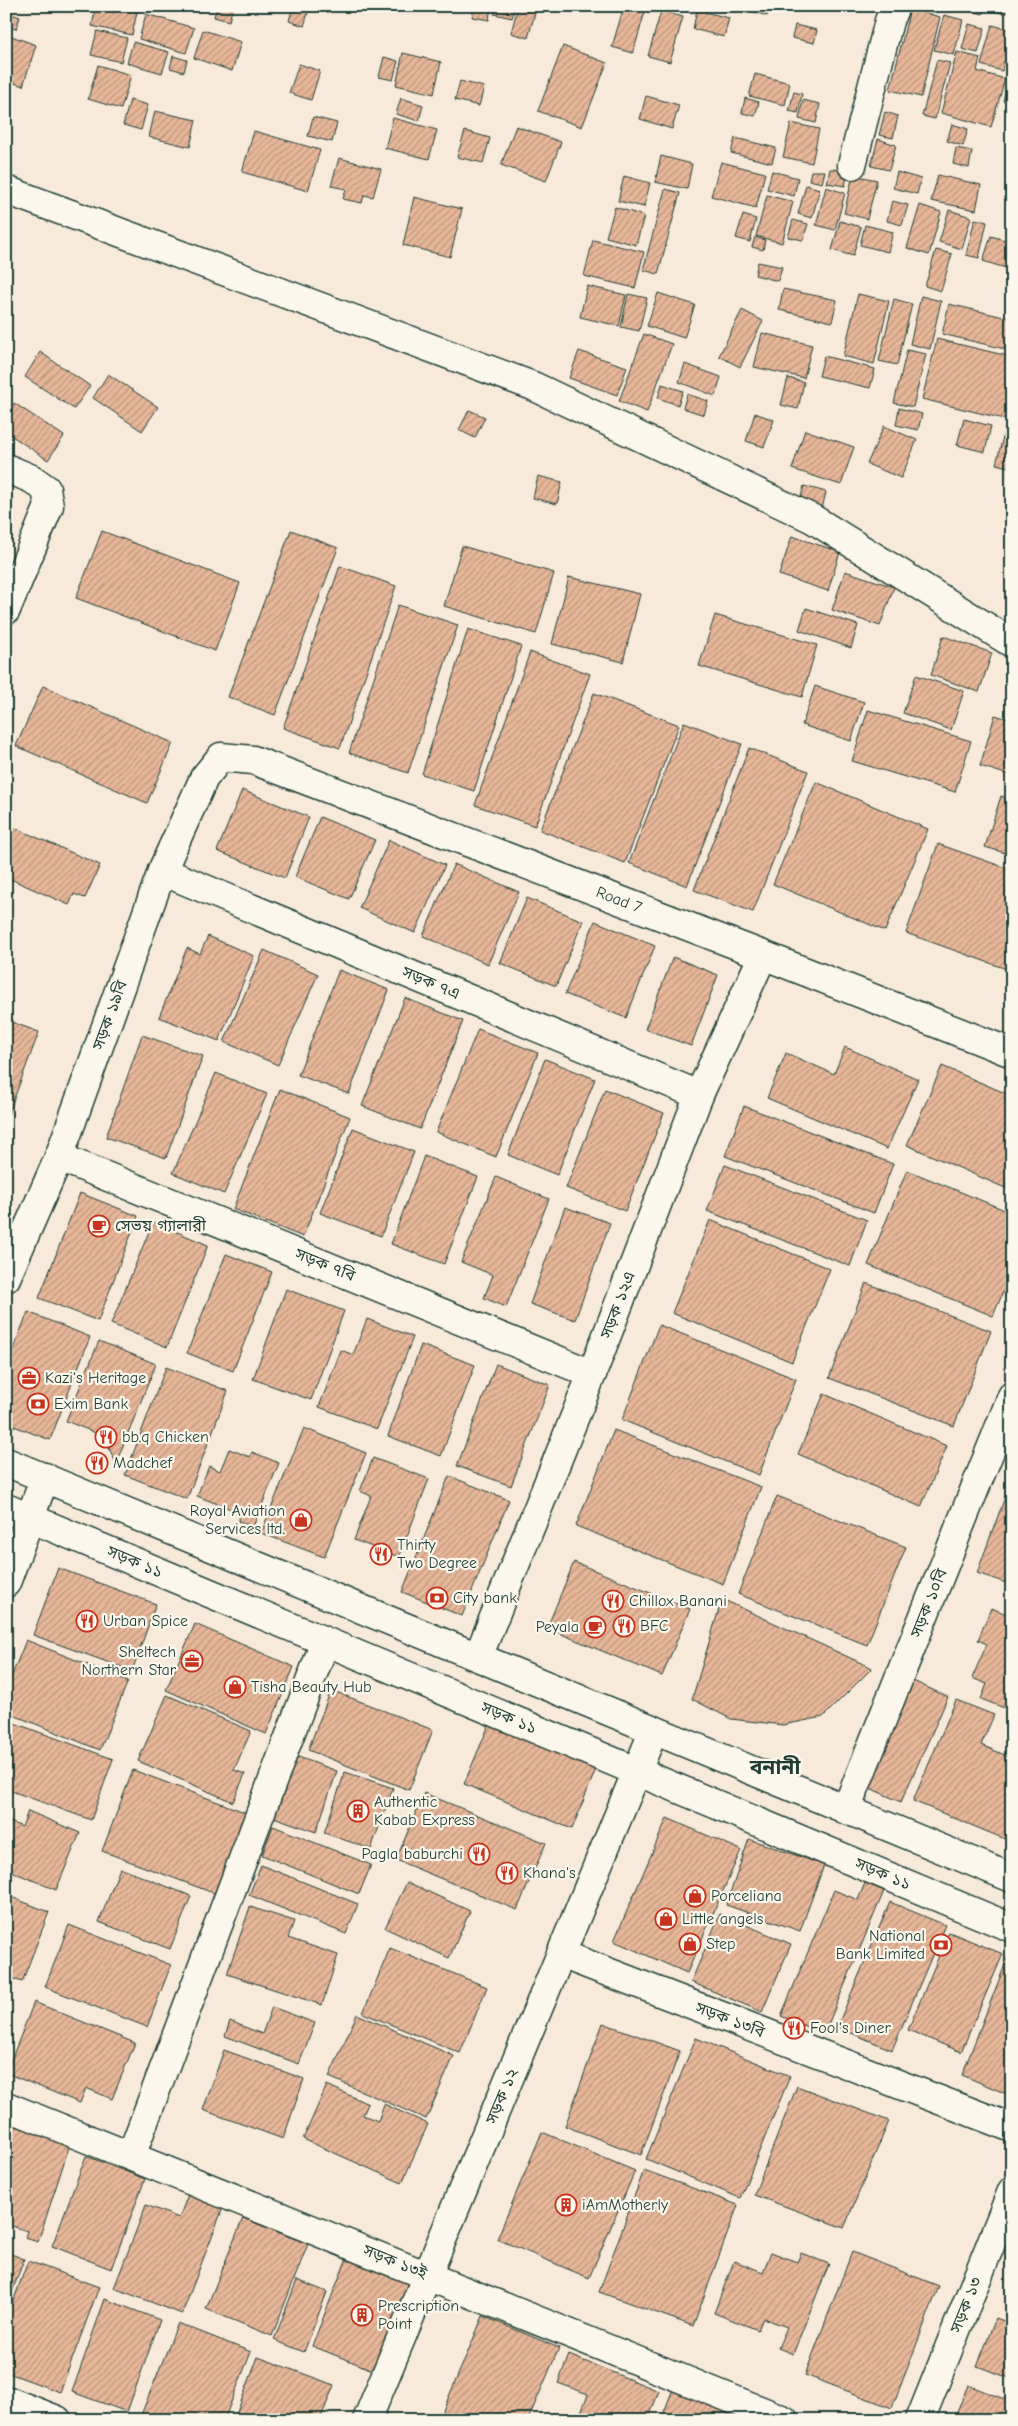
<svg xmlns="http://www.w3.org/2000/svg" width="1018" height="2426" font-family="'Comic Neue','Noto Sans Bengali',sans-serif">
<defs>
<pattern id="building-hatch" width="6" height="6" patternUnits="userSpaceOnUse" patternTransform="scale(1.25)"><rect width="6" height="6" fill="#e8b799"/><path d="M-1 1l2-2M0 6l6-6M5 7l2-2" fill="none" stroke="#bb967e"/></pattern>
</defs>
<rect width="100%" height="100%" fill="#f7eadb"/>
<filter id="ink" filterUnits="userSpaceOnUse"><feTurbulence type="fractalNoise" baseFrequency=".02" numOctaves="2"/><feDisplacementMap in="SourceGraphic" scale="10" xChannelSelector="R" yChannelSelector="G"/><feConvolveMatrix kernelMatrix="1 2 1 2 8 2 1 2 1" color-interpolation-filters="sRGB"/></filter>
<g filter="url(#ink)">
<path fill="url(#building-hatch)" stroke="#1f3d34" d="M96,6H114L137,12L132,35L92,26Z
M217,6H233L229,21L214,17Z
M293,6H310L304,26L289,21Z
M375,6H399L397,13Z
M454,6H469L468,10L454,9Z
M474,6H491L489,20L472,17Z
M496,6H515L512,18L494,14Z
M518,6H537L528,38L511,33Z
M624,6L646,8L633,53L612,47Z
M718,6H739L737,12Z
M753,6H770L767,16L751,11Z
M953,6H986L983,14Z
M994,6H1008L1006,14L993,11Z
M910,9L940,17L921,97L890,90Z
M697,10L729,18L724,37L693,29Z
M661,11L683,17L670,62L648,56Z
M6,12L20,17L16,29L6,26Z
M146,14L194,28L186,53L139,39Z
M944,15L963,20L954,55L934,50Z
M969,24L985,28L978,53L962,49Z
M795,25L817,30L814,43L792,38Z
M992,25L1012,30L1002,71L981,65Z
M203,30L241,42L232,71L194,58Z
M97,31L127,38L121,62L91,55Z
M6,34L36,45L23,86L6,80Z
M133,42L169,52L162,73L127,63Z
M563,46L607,63L582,127L538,111Z
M957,52L980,58L977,71L1005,79L991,127L941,113Z
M403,53L441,62L434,94L396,85Z
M173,56L187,60L184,72L170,68Z
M384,57L398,61L393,80L379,77Z
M937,60L950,63L935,119L922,116Z
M1012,63V79L1008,77Z
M299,64L320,71L311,100L289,93Z
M98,65L131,75L121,109L88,99Z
M755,74L790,83L785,105L749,96Z
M460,81L484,87L479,106L455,100Z
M1008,81L1012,82V104L1003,101Z
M794,92L802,94L798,113L789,111Z
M646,96L679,105L672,129L640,119Z
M401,98L423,105L419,121L396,114Z
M745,98L759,102L755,116L742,113Z
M130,100L148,105L141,130L123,125Z
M803,100L820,104L816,123L799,119Z
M155,111L196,120L190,147L149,137Z
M885,112L898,116L893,138L879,135Z
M313,117L337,123L332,142L308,136Z
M393,118L437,130L429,159L385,148Z
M791,123L819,129L812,163L783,157Z
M952,124L968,129L963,146L947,141Z
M516,126L561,142L546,181L501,165Z
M254,131L320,150L308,191L242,172Z
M465,131L490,138L483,163L457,157Z
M735,138L776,148L772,163L731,153Z
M878,139L896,145L889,170L871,166Z
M956,148L972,151L969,168L953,164Z
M661,156L692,164L687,189L655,182Z
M339,158L381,169L373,197L364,195L362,203L343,199L346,189L331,186Z
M721,162L765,173L756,208L711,196Z
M830,169L848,170L845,186L827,183Z
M772,171L798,178L794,196L767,189Z
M811,171H825L822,183L809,180Z
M897,172L921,179L917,194L893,188Z
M853,175L877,180L867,219L844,213Z
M938,175L981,185L976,210L931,201Z
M624,176L650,183L644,207L618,201Z
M806,185L820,189L812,218L798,214Z
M826,187L845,193L835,230L816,225Z
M665,189L680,193L658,274L643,270Z
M767,195L793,202L782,243L756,236Z
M414,197L462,209L450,257L403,245Z
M892,201L908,205L902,225L887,221Z
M920,205L941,212L929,255L907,248Z
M615,207L644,216L636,245L606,237Z
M949,210L971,217L962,249L939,242Z
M743,215L756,219L750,242L736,238Z
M975,219L987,222L979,258L966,255Z
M793,220L808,224L803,240L788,237Z
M840,221L861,227L853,256L832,250Z
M865,225L893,232L888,252L860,245Z
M991,236L1012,242V270L983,261Z
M755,237L765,240L763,250L752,247Z
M593,240L644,252L635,288L584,276Z
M936,250L952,254L941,291L925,286Z
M758,262L782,267L778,281L755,275Z
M587,286L626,295L619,326L580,317Z
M783,289L837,300L832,322L779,310Z
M658,293L695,305L684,338L647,326Z
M628,294L647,298L639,331L621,327Z
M858,294L889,301L874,364L843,356Z
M921,296L941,301L930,349L910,344Z
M894,299L912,304L897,365L879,361Z
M949,304L1012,319V337L1009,350L942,334Z
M742,310L763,321L740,367L719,356Z
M762,333L812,345L804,378L754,367Z
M644,334L672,344L647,412L619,401Z
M937,339L1012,357V385L1004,419L922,399Z
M907,350L926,354L913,407L894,403Z
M579,351L627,367L617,395L569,378Z
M40,352L90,386L74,409L25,377Z
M824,356L875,369L870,388L819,376Z
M685,364L721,377L715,396L679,382Z
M108,374L158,407L142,431L93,398Z
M788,378L804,382L798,409L781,405Z
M662,384L683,391L678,405L658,398Z
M687,394L708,401L704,415L683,408Z
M14,403L64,436L48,460L6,432V416Z
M899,408L922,414L918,430L896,425Z
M469,410L485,417L475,438L459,430Z
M755,413L774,420L764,447L746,441Z
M964,419L991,426L985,452L957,445Z
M1007,421L1012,422V468L996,464Z
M884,426L917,440L901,478L867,464Z
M805,430L854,447L841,485L792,469Z
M538,476L562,482L557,504L533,498Z
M804,486L826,492L821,513L798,507Z
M291,530L338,548L275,715L228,697Z
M102,531L240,583L215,651L76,598Z
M792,536L840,552L828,591L779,575Z
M462,546L554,573L536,634L444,606Z
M340,566L396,586L340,748L283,728Z
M845,571L894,587L880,626L832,610Z
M569,577L640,594L623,662L552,644Z
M398,605L458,625L408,773L349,753Z
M806,608L858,625L851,648L799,630Z
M715,615L817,645L802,697L699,666Z
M468,629L521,646L474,791L422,774Z
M943,636L992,653L979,692L931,675Z
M530,652L590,674L535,826L475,805Z
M916,675L964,691L951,730L903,713Z
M43,686L173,743L147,803L16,746Z
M815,686L864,702L851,741L802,725Z
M594,693L679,725L625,863L540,830Z
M868,710L971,741L955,792L852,761Z
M995,715L1012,720V776L980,766Z
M684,722L742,744L687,886L629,863Z
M749,748L808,771L753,912L694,890Z
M816,782L928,829L885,931L773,884Z
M242,790L309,817L285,878L217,851Z
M1001,796L1012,799V855L985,847Z
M320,817L375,840L349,899L295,877Z
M6,824L100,865L85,898L74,894L69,905L6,877Z
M389,840L445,865L415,933L359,908Z
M938,844L1012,870V971L906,933Z
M454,864L519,892L488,964L423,936Z
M527,898L583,921L556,986L500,963Z
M595,921L655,946L626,1018L565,994Z
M208,936L254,956L219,1041L159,1017L187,948L200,954Z
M264,950L318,974L278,1065L224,1042Z
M673,957L718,975L691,1046L645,1029Z
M339,970L389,990L349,1094L298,1075Z
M405,998L463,1021L420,1129L362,1106Z
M6,1020L39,1032L6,1120Z
M478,1029L538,1053L496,1157L436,1132Z
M142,1035L203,1056L166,1158L106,1137Z
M845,1047L918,1079L887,1149L767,1098L786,1053L834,1074Z
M545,1059L595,1079L557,1175L508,1155Z
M942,1066L1012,1096V1191L907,1145Z
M216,1073L267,1094L224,1194L173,1173Z
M280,1089L350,1117L303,1237L233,1209Z
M605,1089L664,1113L625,1211L566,1188Z
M744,1106L893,1164L874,1213L725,1156Z
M353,1128L414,1152L381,1236L320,1213Z
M424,1156L478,1177L444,1264L391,1244Z
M725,1165L867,1220L850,1266L707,1211Z
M907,1170L1012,1213V1271L993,1316L868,1265Z
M496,1177L549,1199L506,1307L484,1298L493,1275L461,1262Z
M80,1193L138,1216L98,1321L39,1298Z
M565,1207L610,1223L575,1320L530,1304Z
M710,1220L830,1269L792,1362L672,1313Z
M153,1222L208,1245L167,1347L111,1324Z
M226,1254L272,1272L233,1371L187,1353Z
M866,1283L991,1331L954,1426L829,1378Z
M286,1289L344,1311L311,1400L253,1379Z
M28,1312L90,1337L50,1440L6,1423V1366Z
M367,1319L413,1337L377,1429L319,1407L341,1350L353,1355Z
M659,1325L796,1379L759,1475L622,1420Z
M99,1341L156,1364L116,1463L103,1436L66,1421Z
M421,1345L475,1365L441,1456L388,1436Z
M496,1364L550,1385L511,1486L457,1466Z
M166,1367L228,1391L187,1499L125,1475Z
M824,1394L947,1446L921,1507L798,1454Z
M304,1428L366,1453L324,1557L261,1533Z
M614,1430L761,1487L723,1584L576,1526Z
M229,1449L250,1457L252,1452L279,1463L253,1527L238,1521L241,1513L197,1496L209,1466L220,1471Z
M373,1458L429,1479L399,1557L354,1540L371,1496L360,1491Z
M449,1476L509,1500L462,1616L402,1592Z
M777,1496L906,1547L867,1645L738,1594Z
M1005,1497L1012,1499V1585L977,1573Z
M574,1562L690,1609L662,1676L547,1628Z
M58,1568L156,1604L132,1671L33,1635Z
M722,1599L872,1668L823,1717L783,1725L731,1719L692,1699Z
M991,1608L1012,1616V1711L981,1699L987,1684L972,1678L987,1644L978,1640Z
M195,1624L294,1667L266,1734L166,1690Z
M26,1640L128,1681L100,1750L6,1712V1690Z
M911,1680L948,1697L901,1802L863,1785Z
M331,1690L433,1730L409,1790L308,1750Z
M167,1695L251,1731L234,1770L245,1774L233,1802L138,1761Z
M956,1700L994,1715L981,1745L1012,1758V1842L913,1801Z
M6,1720L113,1759L91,1820L6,1789Z
M489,1725L596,1769L572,1829L464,1784Z
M290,1754L337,1771L316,1832L268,1815Z
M133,1770L247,1813L216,1894L102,1851Z
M345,1772L393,1788L371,1849L324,1833Z
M424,1793L546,1843L517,1910L396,1860Z
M28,1811L80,1833L56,1890L6,1869V1820L22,1827Z
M667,1818L741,1850L687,1973L614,1941Z
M273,1826L371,1865L359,1894L262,1855Z
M749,1839L824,1865L800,1931L726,1905Z
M261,1865L358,1904L346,1934L249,1895Z
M120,1868L191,1896L170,1949L99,1922Z
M407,1882L470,1911L449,1958L385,1928Z
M865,1883L884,1891L824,2034L781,2016L834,1890L858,1900Z
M6,1895L49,1912L22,1982L6,1976Z
M890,1902L945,1925L892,2050L837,2027Z
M250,1907L294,1921L288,1938L338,1955L322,2005L227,1974Z
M720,1914L791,1944L762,2012L691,1982Z
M69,1925L171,1965L147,2027L45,1987Z
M949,1932L1003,1954L961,2052L908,2030Z
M390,1948L487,1987L460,2053L363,2013Z
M1008,1957L1012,1958V2088L1009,2095L962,2075Z
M34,2002L135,2043L112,2099L86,2088L80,2103L6,2073Z
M272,2007L315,2023L299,2064L225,2036L230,2021L262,2034Z
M357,2014L454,2056L426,2119L329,2077Z
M603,2023L680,2051L641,2155L565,2126Z
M696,2038L790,2076L740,2198L646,2159Z
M224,2050L304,2079L283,2139L203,2110Z
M327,2085L368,2104L363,2115L378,2121L384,2104L428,2124L402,2183L303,2139Z
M797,2086L889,2121L844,2228L754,2195Z
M12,2125L70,2144L38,2242L25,2238L27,2231L6,2224V2141Z
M542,2132L635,2171L589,2278L497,2239Z
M86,2156L145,2179L111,2269L52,2246Z
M644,2170L738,2205L693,2326L599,2292Z
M189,2192L224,2205L182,2314L114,2288L146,2205L179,2218Z
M243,2218L308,2244L272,2336L206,2309Z
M6,2252L24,2259L6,2309Z
M771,2252L797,2262L801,2253L829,2264L793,2354L778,2348L787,2327L763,2318L758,2330L714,2313L734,2261L763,2272Z
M852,2252L939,2286L892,2408L805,2375Z
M347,2258L412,2284L378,2372L312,2346Z
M28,2261L99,2287L60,2392L6,2372V2321Z
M297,2280L327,2292L304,2352L274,2340Z
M105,2299L160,2320L127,2412L72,2392Z
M483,2316L559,2348L528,2420H439Z
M996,2318L1012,2324V2379L977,2366Z
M178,2323L251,2352L224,2420H139Z
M569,2355L659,2391L648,2420H578L588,2394L558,2383Z
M258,2357L334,2385L320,2420H234Z
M968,2385L1012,2402V2420H954Z
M673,2389L756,2420H661Z"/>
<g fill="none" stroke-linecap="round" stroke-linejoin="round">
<g stroke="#1f3d34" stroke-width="31">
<g id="minor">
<path d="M852,165L889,21L895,6"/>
<path d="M6,190L533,386L813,519L1012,643"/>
<path d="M6,468L32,479L46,489L49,506L6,610"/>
<path d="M162,871L699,1095"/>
<path d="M59,1157L592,1374"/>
<path id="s1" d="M6,1278L59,1157L162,871L204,778L221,757L253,760L763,955L1012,1053"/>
<path d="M6,1583L45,1477"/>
<path d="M478,1657L592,1374L699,1095L763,955"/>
<path d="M846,1810L1012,1396"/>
<path d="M561,1954L1012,2128"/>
<path d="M6,2106L784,2420"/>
<path d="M131,2156L325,1642"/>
<path d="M6,2400L57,2420"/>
<path d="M920,2420L1012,2191"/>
</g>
</g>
<g stroke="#1f3d34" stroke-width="31">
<path id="tertiary" d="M367,2420L654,1730"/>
</g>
<g stroke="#1f3d34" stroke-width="31">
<path id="secondary" d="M6,1462L1012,1878
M6,1508L1012,1928"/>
</g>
<use href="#minor" stroke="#fbf7ec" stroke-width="28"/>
<use href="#tertiary" stroke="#fbf7ec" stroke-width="28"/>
<use href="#secondary" stroke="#fbf7ec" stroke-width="28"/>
</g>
</g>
<defs>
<g id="cafe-ring" transform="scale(1.125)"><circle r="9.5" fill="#fbf7ec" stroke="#c8321e" stroke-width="1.5"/><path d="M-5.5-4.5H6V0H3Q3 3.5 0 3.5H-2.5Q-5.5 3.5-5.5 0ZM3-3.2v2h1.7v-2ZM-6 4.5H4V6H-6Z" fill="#c8321e"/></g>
<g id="office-ring" transform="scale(1.125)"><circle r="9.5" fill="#fbf7ec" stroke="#c8321e" stroke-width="1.5"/><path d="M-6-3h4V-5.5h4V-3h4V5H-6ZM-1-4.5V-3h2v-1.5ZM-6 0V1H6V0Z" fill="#c8321e"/></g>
<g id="bank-ring" transform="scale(1.125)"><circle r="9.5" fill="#fbf7ec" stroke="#c8321e" stroke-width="1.5"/><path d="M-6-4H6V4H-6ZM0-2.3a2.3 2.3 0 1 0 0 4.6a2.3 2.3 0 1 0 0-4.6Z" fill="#c8321e"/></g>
<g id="restaurant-ring" transform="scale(1.125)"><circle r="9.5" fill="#fbf7ec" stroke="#c8321e" stroke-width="1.5"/><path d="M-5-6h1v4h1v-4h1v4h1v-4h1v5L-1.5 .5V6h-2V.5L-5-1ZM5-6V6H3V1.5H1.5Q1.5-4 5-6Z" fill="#c8321e"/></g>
<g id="shop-ring" transform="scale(1.125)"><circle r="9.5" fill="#fbf7ec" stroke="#c8321e" stroke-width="1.5"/><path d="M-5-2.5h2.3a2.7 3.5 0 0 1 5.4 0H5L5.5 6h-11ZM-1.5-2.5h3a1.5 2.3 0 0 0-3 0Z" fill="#c8321e"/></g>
<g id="building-ring" transform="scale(1.125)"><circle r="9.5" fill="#fbf7ec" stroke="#c8321e" stroke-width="1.5"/><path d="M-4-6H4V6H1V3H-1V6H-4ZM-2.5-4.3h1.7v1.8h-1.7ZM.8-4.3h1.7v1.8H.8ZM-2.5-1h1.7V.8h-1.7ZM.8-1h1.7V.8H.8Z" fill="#c8321e"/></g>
</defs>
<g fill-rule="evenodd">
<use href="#cafe-ring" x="99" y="1226"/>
<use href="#office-ring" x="29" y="1378"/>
<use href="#bank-ring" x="38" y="1404"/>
<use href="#restaurant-ring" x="106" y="1437"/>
<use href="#restaurant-ring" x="97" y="1463"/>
<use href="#shop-ring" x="301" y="1520"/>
<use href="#restaurant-ring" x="381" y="1554"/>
<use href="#bank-ring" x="437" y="1598"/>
<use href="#restaurant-ring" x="613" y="1601"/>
<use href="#restaurant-ring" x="87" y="1621"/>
<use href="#restaurant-ring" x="624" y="1626"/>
<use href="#cafe-ring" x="595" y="1627"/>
<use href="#office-ring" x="192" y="1661"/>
<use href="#shop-ring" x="235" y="1687"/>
<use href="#building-ring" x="358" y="1811"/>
<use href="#restaurant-ring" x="479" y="1854"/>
<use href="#restaurant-ring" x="507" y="1873"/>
<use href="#shop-ring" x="695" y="1896"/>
<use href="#shop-ring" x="666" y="1919"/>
<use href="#shop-ring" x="690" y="1944"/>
<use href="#bank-ring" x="941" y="1945"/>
<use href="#restaurant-ring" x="794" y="2028"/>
<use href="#building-ring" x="566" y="2205"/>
<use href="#building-ring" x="362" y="2315"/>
</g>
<g text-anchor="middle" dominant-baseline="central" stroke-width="4.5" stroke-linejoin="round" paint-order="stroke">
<g font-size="16" fill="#1f3d34" stroke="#fbf7ec">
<text stroke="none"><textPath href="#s1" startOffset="989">Road 7</textPath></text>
<text transform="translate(431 983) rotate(23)">সড়ক ৭এ</text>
<text transform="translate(110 1015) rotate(-70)">সড়ক ১৯বি</text>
<text transform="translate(325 1265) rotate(22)">সড়ক ৭বি</text>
<text transform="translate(618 1305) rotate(-69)">সড়ক ১২এ</text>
<text transform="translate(135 1562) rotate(23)">সড়ক ১১</text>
<text transform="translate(929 1603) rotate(-68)">সড়ক ১০বি</text>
<text transform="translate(509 1718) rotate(23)">সড়ক ১১</text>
<text transform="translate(883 1874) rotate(23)">সড়ক ১১</text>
<text transform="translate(730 2020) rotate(21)">সড়ক ১৩বি</text>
<text transform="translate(502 2096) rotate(-67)">সড়ক ১২</text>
<text transform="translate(395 2262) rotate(22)">সড়ক ১৩ই</text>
<text transform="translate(966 2305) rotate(-68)">সড়ক ১৩</text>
</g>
<g font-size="16" fill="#1f3d34" stroke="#fbf7ec" text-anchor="start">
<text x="115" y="1226">সেভয় গ্যালারী</text>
<text x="45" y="1378">Kazi's Heritage</text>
<text x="54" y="1404">Exim Bank</text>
<text x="122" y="1437">bb.q Chicken</text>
<text x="113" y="1463">Madchef</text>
<text x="285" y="1511" text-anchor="end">Royal Aviation<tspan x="285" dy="18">Services ltd.</tspan></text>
<text x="397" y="1545">Thirty<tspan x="397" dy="18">Two Degree</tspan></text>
<text x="453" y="1598">City bank</text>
<text x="629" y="1601">Chillox Banani</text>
<text x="103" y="1621">Urban Spice</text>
<text x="640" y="1626">BFC</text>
<text x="579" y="1627" text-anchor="end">Peyala</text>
<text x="176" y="1652" text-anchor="end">Sheltech<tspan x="176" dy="18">Northern Star</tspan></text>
<text x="251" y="1687">Tisha Beauty Hub</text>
<text x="374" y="1802">Authentic<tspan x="374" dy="18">Kabab Express</tspan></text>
<text x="463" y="1854" text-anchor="end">Pagla baburchi</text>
<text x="523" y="1873">Khana's</text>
<text x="711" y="1896">Porceliana</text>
<text x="682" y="1919">Little angels</text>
<text x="925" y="1936" text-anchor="end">National<tspan x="925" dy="18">Bank Limited</tspan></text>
<text x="706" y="1944">Step</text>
<text x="810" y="2028">Fool's Diner</text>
<text x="582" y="2205">iAmMotherly</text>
<text x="378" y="2306">Prescription<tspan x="378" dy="18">Point</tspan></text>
</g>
<g font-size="21" font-weight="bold" fill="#1f3d34" stroke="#fbf7ec">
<text x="775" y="1767">বনানী</text>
</g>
</g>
<rect width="1018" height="2426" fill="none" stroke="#fbf7ec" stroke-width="25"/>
<rect x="12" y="12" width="993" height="2401" fill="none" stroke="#1f3d34" stroke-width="2" filter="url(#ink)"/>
</svg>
